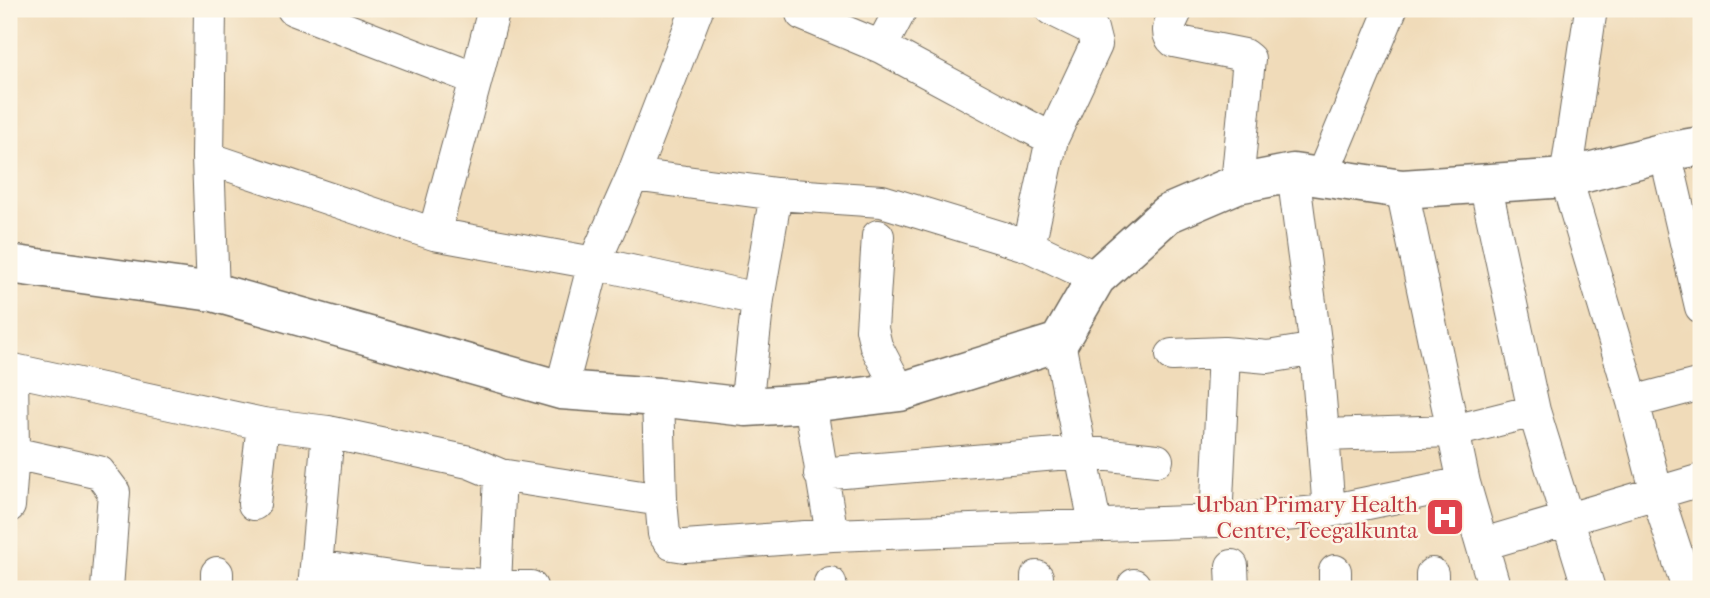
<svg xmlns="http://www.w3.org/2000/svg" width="1710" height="598" font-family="'IM FELL French Canon',serif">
<rect width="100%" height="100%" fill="#fcf5e5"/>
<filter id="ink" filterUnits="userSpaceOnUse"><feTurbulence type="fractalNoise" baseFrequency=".0143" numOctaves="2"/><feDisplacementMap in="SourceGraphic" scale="14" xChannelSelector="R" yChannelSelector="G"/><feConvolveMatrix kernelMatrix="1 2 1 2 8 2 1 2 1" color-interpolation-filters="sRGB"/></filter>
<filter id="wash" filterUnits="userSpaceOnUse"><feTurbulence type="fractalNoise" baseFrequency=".00686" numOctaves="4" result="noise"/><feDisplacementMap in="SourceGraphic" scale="28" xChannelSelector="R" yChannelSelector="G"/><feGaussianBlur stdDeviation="1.57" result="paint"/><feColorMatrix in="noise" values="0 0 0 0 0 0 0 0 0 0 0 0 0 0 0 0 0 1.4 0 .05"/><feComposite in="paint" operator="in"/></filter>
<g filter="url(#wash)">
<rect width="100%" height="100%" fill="#f0dbb9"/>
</g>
<g filter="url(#ink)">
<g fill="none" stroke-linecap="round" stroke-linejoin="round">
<g stroke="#70695d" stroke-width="34">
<path id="minor" d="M210,9L208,158L213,292
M1177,9C1173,19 1163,32 1174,41L1244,55L1249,59L1237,184
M1591,9L1566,178L1633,402L1657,494L1688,589
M802,14L881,47L1052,139
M881,47L901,9
M476,79L494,9
M1665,152L1701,307
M208,158L434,234L476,79L293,9
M1293,173L1316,349L1323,435L1454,431L1534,411
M633,175L776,194L882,201L1029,246L1052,139L1096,45L1092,29L1051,9
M1321,178L1391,9
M1485,183L1534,411L1589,589
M1402,189L1464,483L1495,589
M434,234L594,263L758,299
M878,236L872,329L876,346L900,392
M1029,246L1096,278
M1059,342L1095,524
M1172,355L1224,353L1268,357L1316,349
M9,369L263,424L328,432L469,462L500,475L661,500L664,534L672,544L685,546L832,535L1216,521L1329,511L1464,483
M561,390L594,263L633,175L697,9
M658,397L661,500
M1633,402L1701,384
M810,403L832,535
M746,407L758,299L776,194
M1323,435L1329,511
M13,453L99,472L114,492L107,589
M820,474L1081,452L1157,460
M254,504L263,424
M9,506L13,453L12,369
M1216,521L1224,353
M1483,544L1701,480
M316,566L425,582L531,587V589
M1232,566L1233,589
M1432,574V589
M830,583L831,589
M495,584L500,475
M217,589V573
M314,589L328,432
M1037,589V577
M1134,589V585
M1335,589V571"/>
</g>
<g stroke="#70695d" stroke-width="41">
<path id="tertiary" d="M9,264L213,292L561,390L658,397L746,407L810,403L900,392L1059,342L1096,278L1167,214L1237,184L1293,173L1402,189L1566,178L1665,152L1701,146"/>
</g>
<use href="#minor" stroke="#fff" stroke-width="32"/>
<use href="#tertiary" stroke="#fff" stroke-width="38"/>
</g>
</g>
<defs>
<g id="hospital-square" transform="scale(2.0125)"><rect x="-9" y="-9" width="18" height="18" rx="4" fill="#e0444e" stroke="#fcf5e5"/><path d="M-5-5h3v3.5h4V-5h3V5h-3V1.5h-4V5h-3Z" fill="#fff"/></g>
</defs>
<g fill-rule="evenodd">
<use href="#hospital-square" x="1445" y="517"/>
</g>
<g text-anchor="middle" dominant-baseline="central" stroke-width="5" stroke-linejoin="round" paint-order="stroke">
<g font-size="23" fill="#be3a42" stroke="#fcf5e5" text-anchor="end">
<text x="1418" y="504">Urban Primary Health<tspan x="1418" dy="26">Centre, Teegalkunta</tspan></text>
</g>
</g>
<rect width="1710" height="598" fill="none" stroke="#fcf5e5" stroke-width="35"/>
</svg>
